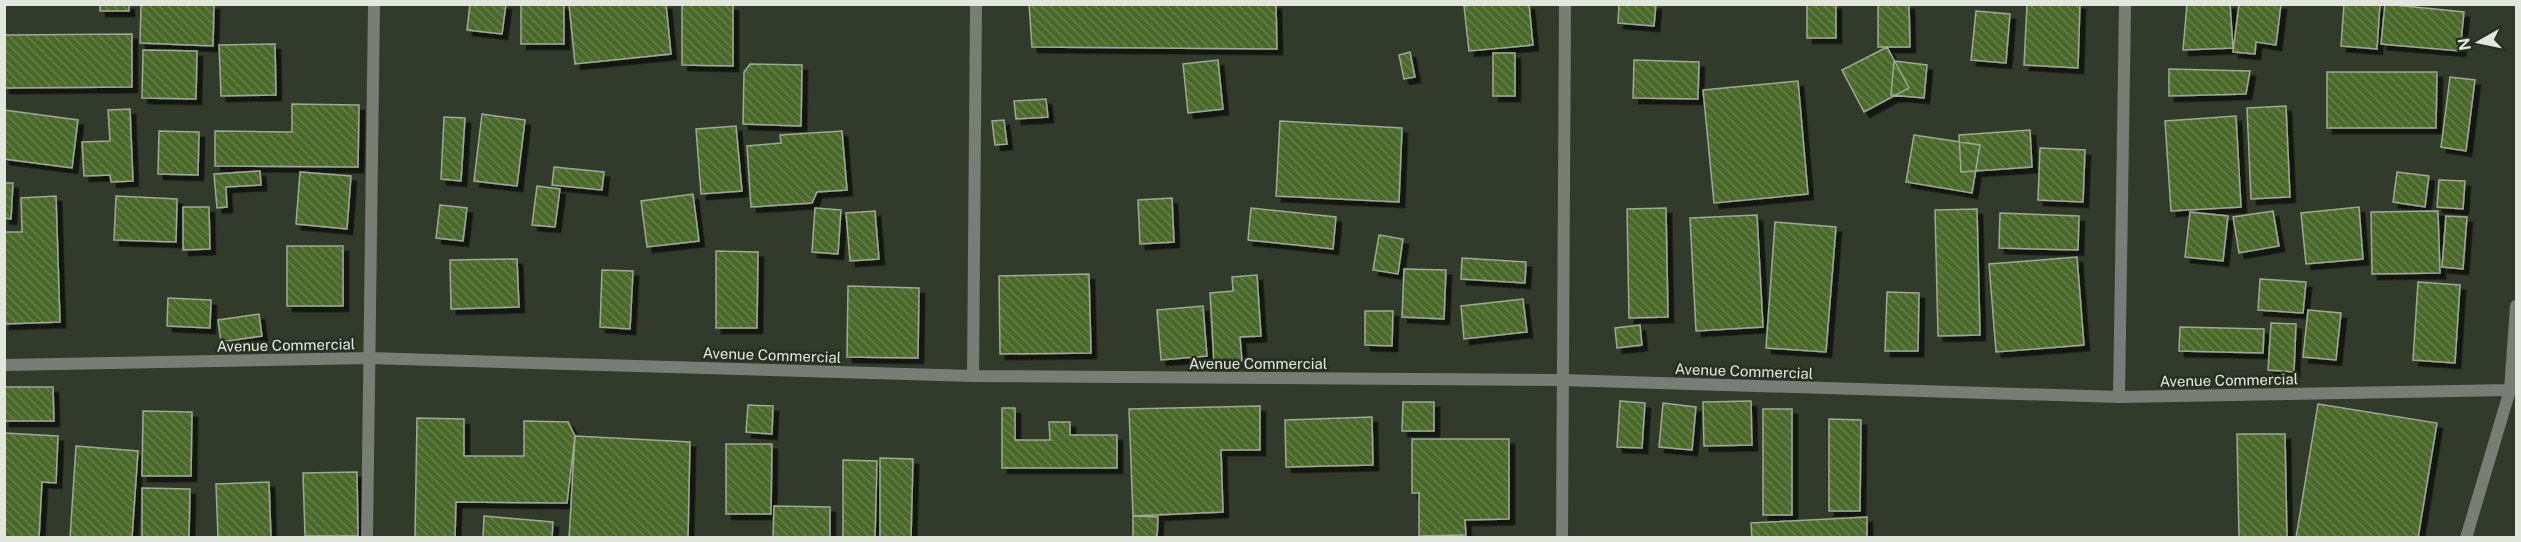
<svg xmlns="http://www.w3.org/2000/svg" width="2521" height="542" font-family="'Public Sans',sans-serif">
<defs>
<pattern id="building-back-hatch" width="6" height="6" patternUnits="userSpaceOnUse" patternTransform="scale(1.5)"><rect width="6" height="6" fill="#4b6b2c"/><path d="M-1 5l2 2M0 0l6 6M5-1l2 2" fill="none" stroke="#65804a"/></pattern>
<filter id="shadow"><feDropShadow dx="5.5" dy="5.5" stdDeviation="0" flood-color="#0009"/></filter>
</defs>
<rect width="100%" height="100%" fill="#323a2b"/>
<path fill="url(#building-back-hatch)" stroke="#9ea997" stroke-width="1.5" filter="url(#shadow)" d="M100,4H129V11H100Z
M141,4H214L213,46L140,43Z
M470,4H506L502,34L467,30Z
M521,4H564V44H521Z
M569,4H666L671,54L575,64Z
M1029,4H1276L1277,49L1032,47Z
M1483,4H1529L1533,45L1469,51L1464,6Z
M1619,4H1656L1654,26L1618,23Z
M1807,4H1836V38H1807Z
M1878,4H1909L1910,47H1878Z
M2027,4H2080L2078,68L2024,65Z
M2187,4H2230L2233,48L2183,50Z
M2239,4H2281L2276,45L2256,42L2255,54L2233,52Z
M2344,4H2380L2377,49L2341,46Z
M2385,4L2464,12L2460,51L2381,44Z
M682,5H733V66L682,65Z
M1976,11L2010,14L2006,63L1971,60Z
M132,34V87L4,88V35Z
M275,44L276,95L221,96L219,45Z
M1887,47L1909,88L1864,112L1842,70Z
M143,50L197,51L196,99L142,98Z
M1410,52L1415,77L1404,79L1399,55Z
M1493,53H1515V96H1493Z
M1218,60L1223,109L1188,113L1183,64Z
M1634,60L1699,62L1698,99L1633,98Z
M1894,61L1927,65L1924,98L1891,95Z
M750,64L802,65L801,126L743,124L744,72Z
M2169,69L2250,71L2246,94L2169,96Z
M2327,72H2437L2436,128H2327Z
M2450,77L2475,80L2466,151L2441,147Z
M1798,81L1808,194L1714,203L1703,90Z
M1046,99L1048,117L1016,119L1014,101Z
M292,104L359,105L358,167L215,166V131L292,132Z
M2286,106L2290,197L2251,199L2247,108Z
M130,109L133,181L111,182L110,175L84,176L82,142L110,141L108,110Z
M4,110L78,120L72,168L4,159Z
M482,114L525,120L517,186L474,181Z
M2236,116L2241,207L2171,211L2165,121Z
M444,117L465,118L461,181L441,179Z
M1004,120L1007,144L995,145L992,121Z
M1280,121L1402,128L1399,202L1276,196Z
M736,126L742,191L701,194L696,129Z
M2030,130L2032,167L1961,172L1959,135Z
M159,131L199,132L198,175L158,174Z
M842,131L847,190L817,192L812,203L751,207L747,146L781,143L780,135Z
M1914,135L1980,145L1972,193L1906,182Z
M2040,148L2085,150L2083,202L2038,200Z
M554,167L604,172L602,190L552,185Z
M260,171L261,185L226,187L227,207L217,208L214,174Z
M300,172L351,176L347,229L296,224Z
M2397,172L2429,176L2425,207L2393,202Z
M2439,180L2465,181L2463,209L2437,207Z
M4,183H13L11,219L4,218Z
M537,186L560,189L555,227L532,225Z
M693,194L699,241L647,247L641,201Z
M56,196L60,322L4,324V232H22L21,198Z
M116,196L177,199L176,242L114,240Z
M1172,198L1174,242L1140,244L1138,200Z
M440,205L467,208L463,241L436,238Z
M183,207H209L210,249L183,250Z
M2359,207L2363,259L2306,264L2301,213Z
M815,208L841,210L838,254L812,252Z
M1251,208L1336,217L1333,249L1248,240Z
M1666,208L1668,317L1629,318L1627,209Z
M1977,209L1980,335L1938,336L1935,210Z
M875,211L879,259L850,261L846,213Z
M2273,211L2279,246L2239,253L2233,217Z
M2438,211L2440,273L2372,274L2371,212Z
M2190,212L2228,216L2223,261L2185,257Z
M2000,213L2079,216L2078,250L1999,248Z
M1757,215L1763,327L1696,331L1690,218Z
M2446,216L2467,217L2463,269L2442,267Z
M1775,222L1836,227L1826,352L1766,348Z
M1379,235L1403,239L1398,274L1373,270Z
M287,246H343V306H287Z
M716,251L758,252L757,328H716Z
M2077,257L2084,345L1996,352L1989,264Z
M1462,258L1526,262L1525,283L1461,279Z
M517,259L519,307L451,309L450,260Z
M1404,269L1446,270L1444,319L1402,317Z
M602,270L633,271L630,329L600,327Z
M1089,274L1091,353L1000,354L999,276Z
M1257,275L1261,336L1240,337L1242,361L1214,363L1210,293L1233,291L1232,277Z
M2260,279L2306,282L2303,313L2258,310Z
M2418,282L2460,285L2455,363L2413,360Z
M848,286L919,288L918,358L847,357Z
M1887,292L1919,293L1918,351H1885Z
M168,298L211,300L210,328L167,326Z
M1523,299L1527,332L1464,339L1461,306Z
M1203,306L1207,356L1161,360L1157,310Z
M2308,310L2341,313L2336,360L2303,357Z
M1365,311H1393L1392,346L1365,345Z
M259,314L262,336L221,342L218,320Z
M2271,323L2296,324L2294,372L2268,370Z
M1640,325L1642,345L1617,348L1615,328Z
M2180,327L2264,329L2263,353L2179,351Z
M4,387H53L54,421H4Z
M1620,401L1645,403L1642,448L1617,447Z
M1751,401L1752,445L1704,446L1703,402Z
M1403,402H1434V431H1402Z
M1663,403L1696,407L1692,450L1659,447Z
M2318,404L2437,423L2418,538H2296Z
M748,405L773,406L772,434L746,432Z
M1260,406V450H1221L1223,512L1133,516L1129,409Z
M1002,408H1015V440H1050L1049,422H1070V435H1117V468H1002Z
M1763,409H1792V515H1763Z
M143,411L192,412L191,476H142Z
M1372,417L1373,465L1286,467L1285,420Z
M417,418L464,419V456H524V421L568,422L575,436L567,503L456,502L455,538H415Z
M1829,419L1861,420L1860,511H1829Z
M4,433L58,436L56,483L42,482L39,538H4Z
M2237,434H2285L2287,538H2239Z
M575,436L690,442L688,538H569Z
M1412,439H1509V519L1465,520L1466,535L1419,536V493H1412Z
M726,444H772L771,514H726Z
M76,446L138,451L132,538H70Z
M880,458L913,459L911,538H880Z
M843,460L877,461L875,538H843Z
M357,472L358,536H305L303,473Z
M269,482L271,538H218L216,484Z
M142,488L190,489L189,538H142Z
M774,506L830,507V538H773Z
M484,516L553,522L552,538H483Z
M1133,516L1158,517L1157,538H1133Z
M1867,517V538H1752L1751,523Z"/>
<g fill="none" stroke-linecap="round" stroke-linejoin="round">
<path stroke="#787d75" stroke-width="12" d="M4,365L368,358L973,376L1562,380L2119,397L2510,390L2516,386
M973,376L976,4
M2119,397L2125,4
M367,538L374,4
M1562,538L1565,4
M2466,538L2510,390L2516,306"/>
</g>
<g text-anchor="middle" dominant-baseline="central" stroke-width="5" stroke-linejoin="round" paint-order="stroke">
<g font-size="15" fill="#e2e7de" stroke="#283022">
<text transform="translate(286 345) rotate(-1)">Avenue Commercial</text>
<text transform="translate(772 355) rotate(2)">Avenue Commercial</text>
<text x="1258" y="363">Avenue Commercial</text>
<text transform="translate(1744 371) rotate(2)">Avenue Commercial</text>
<text transform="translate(2229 380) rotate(-1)">Avenue Commercial</text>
</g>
</g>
<rect width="2521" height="542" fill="none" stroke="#e2e7de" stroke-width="12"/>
<g transform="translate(2479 42) rotate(261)" stroke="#283022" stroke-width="4.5" paint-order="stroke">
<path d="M0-4.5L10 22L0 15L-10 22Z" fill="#e2e7de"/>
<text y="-9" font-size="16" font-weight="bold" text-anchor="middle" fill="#e2e7de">N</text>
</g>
</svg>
